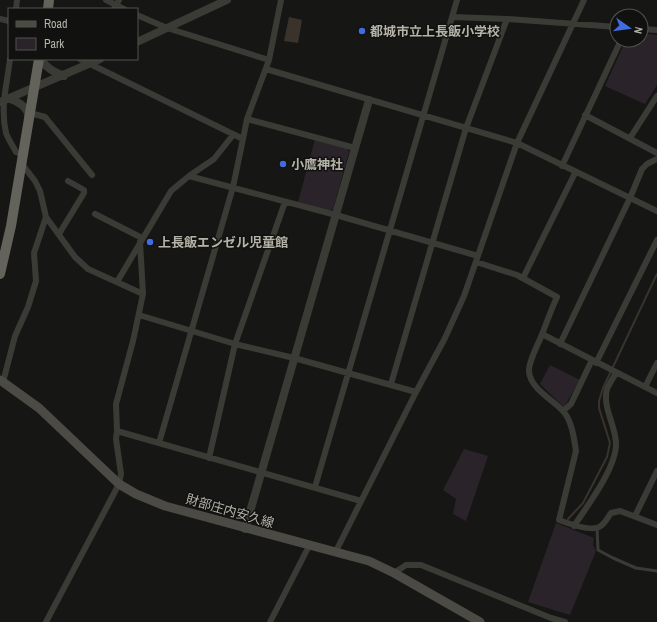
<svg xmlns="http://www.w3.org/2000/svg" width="657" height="622" font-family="'Archivo Narrow','Noto Sans JP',sans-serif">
<rect width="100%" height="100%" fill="#161715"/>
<path fill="#2b232a" d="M641,33L657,35V85L645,104L605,86L626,40H641Z
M315,139L347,148L349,152L333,209L330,211L298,202Z
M550,365L580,380L564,407L540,384Z
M464,449L488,456L466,521L453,514L456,499L443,490Z
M556,523L594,538L593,545L596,551L570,615L528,602Z"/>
<path fill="#39332c" d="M289,17L302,20L298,43L284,41Z"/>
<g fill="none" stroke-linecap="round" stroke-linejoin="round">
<path stroke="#39332c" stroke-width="2" d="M568,519L583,503L607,457L610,443L599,408V401L603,388L657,274"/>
<path stroke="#3b3b36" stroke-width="3" d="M597,528L598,550L613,558L636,568L657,571"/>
<path stroke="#3b3b36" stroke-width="6" d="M106,0L124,9
M16,9L17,0
M114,9L119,0
M137,15L167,28L269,60
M452,17L507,19L617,27
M0,19L9,21
M641,29L657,30
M10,59C7,85 0,106 6,133C8,139 13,146 16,152L24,155
M80,59L243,139L247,119L269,60L281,0
M266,69L517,143L657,211
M30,113L45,117L92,175
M585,115L657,153
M247,119L355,148
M630,138L657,96
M22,164L35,181L40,191L46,217L75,257L88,269L143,294
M562,166L621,40
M189,176L336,215L478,256
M95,214L142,238
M59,234L84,193V190L68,181
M476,262L517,275L557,297C551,310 546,324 541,337C537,346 528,363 529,372C531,389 552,399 563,411C572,421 574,438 576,451L559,520C567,523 591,532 599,527C604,525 608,517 611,513L620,511L657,525
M523,278L575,173
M117,282L171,191L189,176L214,159L233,135
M139,315L235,344L294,358L416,392
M542,334L657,393
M560,344L630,198L642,169L647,164L657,159
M596,363L657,240
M3,382L15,336L28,307L36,281L34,253L46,217
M391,384L466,128L507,19
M645,387L657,363
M563,411L571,404L592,360
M117,431L361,501
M159,443L233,187L243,139
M209,458L235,344L285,202
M315,487L457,0
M635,516L657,471
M574,526C588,505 616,468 616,444C616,426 602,407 607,389C609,384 613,378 616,373
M335,553L416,392L445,338L464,296L517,143L584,0
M394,573L406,565H421L551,618L565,622
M46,622L119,484L121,474L116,439L117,431L116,404L133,341L143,294L140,242
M270,622L309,546"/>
<path stroke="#3b3b36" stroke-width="8" d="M137,42L227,0
M41,59C46,68 54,72 64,76
M10,99C20,102 27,107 29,117
M0,102L100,59
M245,529L369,100"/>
<path stroke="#4b4a44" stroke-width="9" d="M0,380L39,408L119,484L136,494L165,506L369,561L394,573L480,622"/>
<path stroke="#63625b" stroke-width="10" d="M48,9L49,0
M0,274L11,226L39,59"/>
</g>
<g fill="#426ae1" stroke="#111210" stroke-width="1.5">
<circle cx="362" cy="31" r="4"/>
<circle cx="283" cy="164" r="4"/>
<circle cx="150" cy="242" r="4"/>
</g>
<g text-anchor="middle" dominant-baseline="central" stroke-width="3" stroke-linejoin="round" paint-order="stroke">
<g font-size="13" font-weight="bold" fill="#b5b2a8" stroke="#111210" text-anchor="start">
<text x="370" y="31">都城市立上長飯小学校</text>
<text x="291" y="164">小鷹神社</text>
<text x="158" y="242">上長飯エンゼル児童館</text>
</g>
<g font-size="13" fill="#b5b2a8" stroke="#111210">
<text transform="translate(230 511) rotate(16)">財部庄内安久線</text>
</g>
</g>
<rect x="8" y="8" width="130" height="52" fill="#111210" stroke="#53524d"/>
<rect x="16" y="21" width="20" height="6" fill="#4b4a44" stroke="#53524d"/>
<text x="44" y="28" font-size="12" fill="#b5b2a8">Road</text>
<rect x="16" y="38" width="20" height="12" fill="#2b232a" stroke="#53524d"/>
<text x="44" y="48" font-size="12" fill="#b5b2a8">Park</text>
<g transform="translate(629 28) rotate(104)"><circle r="19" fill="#111210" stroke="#53524d"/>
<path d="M0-3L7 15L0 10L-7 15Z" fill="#426ae1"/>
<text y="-6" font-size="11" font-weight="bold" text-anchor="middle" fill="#b5b2a8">N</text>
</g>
</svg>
